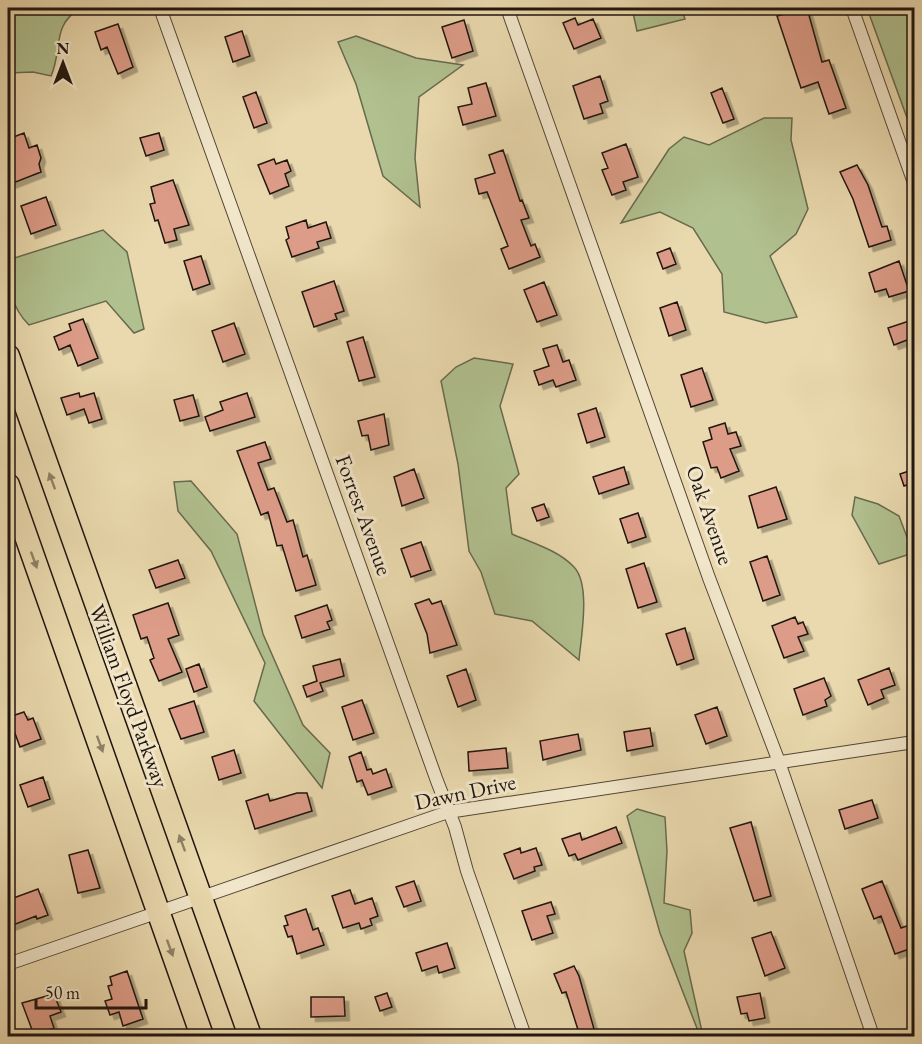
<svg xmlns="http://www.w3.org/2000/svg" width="922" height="1044" font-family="'EB Garamond',serif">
<defs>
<filter id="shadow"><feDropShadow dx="4.5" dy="4.5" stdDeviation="0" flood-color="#0004"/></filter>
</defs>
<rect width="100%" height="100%" fill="#ead9ae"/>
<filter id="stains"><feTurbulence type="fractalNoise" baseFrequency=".00333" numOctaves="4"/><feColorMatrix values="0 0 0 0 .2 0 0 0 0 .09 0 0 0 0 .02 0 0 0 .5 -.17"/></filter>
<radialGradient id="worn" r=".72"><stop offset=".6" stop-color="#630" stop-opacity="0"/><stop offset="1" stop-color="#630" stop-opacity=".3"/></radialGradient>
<path fill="#b1c08f" stroke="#686a4e" stroke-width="1.5" d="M8,8H81C51,25 63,49 51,76L33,72L8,73Z
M632,8H681L685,19L637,31Z
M867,8H914V137Z
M356,36L416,58L463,65L419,97L415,158L420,207L383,176L356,84L338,42Z
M764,118H792L791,140L808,209L796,234L770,256L797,317L766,323L724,312L722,274L693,228L660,212L621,223L669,149L684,137L709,145Z
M103,230L127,252L144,329L134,333L106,301L29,325C11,307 7,285 8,260Z
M474,358L513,364L500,406L519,474L506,488L512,534C532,543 558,550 574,567C591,585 581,637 579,660L532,621L495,614L481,572L469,551L458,464L441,381L456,367Z
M191,481L237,534L263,634L303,725L330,753L322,788L254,701L265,663L211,551L178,511L174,482Z
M855,497L878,504L899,516L913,553L879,564L852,515Z
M637,809L665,817L667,851L664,903L690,910L692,933L684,951L703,1036H700L660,933L627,816Z"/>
<path fill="#dd9c88" stroke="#20150e" stroke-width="1.5" filter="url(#shadow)" d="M807,8L822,62L829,60L846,108L829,114L818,82L801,88L777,16Z
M575,18L578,25L593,19L601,38L574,49L563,23Z
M464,20L473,51L452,58L442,27Z
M118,24L133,67L118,74L107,47L101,50L95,32Z
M242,31L250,56L233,62L225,37Z
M600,76L608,101L600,104L603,113L584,119L573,86Z
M486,83L496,116L463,125L458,107L472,104L468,88Z
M722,88L734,119L723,123L711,93Z
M256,92L267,123L254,128L243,97Z
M24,133L29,148L37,145L41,158L39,164L41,172L8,185V139Z
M159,133L164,150L146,156L140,138Z
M626,144L638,177L623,182L626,190L612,195L602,170L608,168L602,153Z
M503,150L520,201L522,200L529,218L521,220L531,246L535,244L540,257L509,269L501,249L508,246L487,192L479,194L475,179L495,173L489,155Z
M274,159L276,164L287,160L291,171L285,174L289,186L270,194L258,165Z
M857,165L868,185L882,227L887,226L891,240L869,247L853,199L840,172Z
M173,180L189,225L174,229L177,240L165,243L158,220L155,221L150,204L155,203L151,187Z
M46,197L56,225L31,234L21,206Z
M306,220L308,228L326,222L331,238L317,242L319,248L292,257L286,240L289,238L286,227Z
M670,248L676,264L663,269L657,253Z
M201,256L210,284L193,290L184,261Z
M899,261L909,291L889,297L886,289L875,292L869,273Z
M334,281L344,311L335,314L337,319L314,327L302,292Z
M544,282L557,315L537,322L524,290Z
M677,302L686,330L669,336L660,308Z
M83,319L98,358L78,366L70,345L59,350L54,337L71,330L69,324Z
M915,319V337L894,345L888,328Z
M234,323L245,354L223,362L212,331Z
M363,337L375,377L359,381L347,342Z
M557,345L563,362L569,360L576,380L556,387L553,380L539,385L534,371L549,366L543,349Z
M702,368L713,400L691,407L681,375Z
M79,393L80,397L94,393L102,419L89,423L84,409L67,415L61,398Z
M247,393L255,417L210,431L205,417L223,410L220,402Z
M193,395L199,416L180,421L174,400Z
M596,408L605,437L587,443L578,414Z
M384,414L389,445L371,450L368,435L362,436L358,421Z
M725,423L728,434L736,432L741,446L730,449L739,471L721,478L717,467L711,468L703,442L712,439L709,428Z
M265,442L271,459L258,463L268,490L274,488L287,522L293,520L303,557L307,555L316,585L296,591L282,545L277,546L268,512L261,515L237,451Z
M624,467L629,484L599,494L593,477Z
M414,469L424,498L402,506L394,477Z
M915,469V482L904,486L900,474Z
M776,487L787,519L758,528L749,496Z
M544,504L549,517L537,521L532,508Z
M638,513L646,537L628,543L620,519Z
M421,542L431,570L411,577L401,549Z
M767,556L780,595L763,601L750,562Z
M178,560L185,578L156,588L149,570Z
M644,563L657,602L638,608L626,569Z
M429,599L432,604L441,601L457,645L430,653L427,634L415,604Z
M168,603L179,635L168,639L182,672L159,681L150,660L154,658L147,637L141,639L133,615Z
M327,605L332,620L327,622L330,629L302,638L295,616Z
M795,617L798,624L803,622L808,634L798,637L804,651L784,658L772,626Z
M685,628L694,659L677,665L666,634Z
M340,659L344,676L320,683L323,691L307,697L303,686L317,681L313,666Z
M199,664L207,687L194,692L186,669Z
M889,668L895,685L881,690L884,698L868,705L858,680Z
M466,669L476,700L458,707L447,676Z
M824,678L831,696L825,700L827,706L803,715L794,689Z
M362,700L374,733L353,740L342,707Z
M194,701L204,732L181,739L169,709Z
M717,707L727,736L706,744L695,715Z
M24,712L28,720L33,718L41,739L20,747L9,717Z
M650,728L653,746L627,751L624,732Z
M578,734L581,750L543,760L540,741Z
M506,748L508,768L469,771L468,752Z
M234,750L241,773L219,780L212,757Z
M361,752L367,770L371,769L373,774L386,769L392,787L368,795L362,780L357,782L349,757Z
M43,777L50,799L28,807L20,785Z
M297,793H307L312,811L255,829L246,801L268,794L270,801Z
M872,800L878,818L845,829L839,810Z
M751,822L771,896L754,901L730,828Z
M616,827L622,843L578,860L575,854L569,856L562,839L580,833L582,840Z
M520,848L521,853L536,848L542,865L534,867L535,871L514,879L504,854Z
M88,850L100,888L78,893L69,855Z
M414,881L421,901L404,907L396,887Z
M882,881L901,928L915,923V947L895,954L881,916L874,919L862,889Z
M38,889L48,915L37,919L36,916L8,927V900Z
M350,890L355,904L372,898L378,916L370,919L372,925L361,929L359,923L343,928L332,896Z
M551,902L555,914L547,916L553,933L532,940L522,911Z
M306,909L313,930L318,928L324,945L297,954L292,936L288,937L284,926L288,925L285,916Z
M771,932L785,968L765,976L752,938Z
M447,943L455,968L439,973L437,966L422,971L416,953Z
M574,966L579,976L596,1036H580L566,992L562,993L554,974Z
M127,971L143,1019L123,1026L119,1012L110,1015L105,1001L112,999L108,986L112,985L110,977Z
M387,993L392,1007L380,1011L375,997Z
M760,993L765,1018L749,1021L747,1013L741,1014L737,997Z
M54,994L61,1012L50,1016L54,1028L34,1035L22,1003Z
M311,997H344L345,1016L311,1017Z"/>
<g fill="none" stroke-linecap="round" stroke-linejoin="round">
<g stroke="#524636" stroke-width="14">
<path id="street" d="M160,8L437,781L455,827L467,871L525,1036
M507,8L709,578L779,762L873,1036
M852,8L914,183
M8,964L448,812L914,742"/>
</g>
<g stroke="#20150e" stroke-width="25">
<path id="highway" d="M8,356L250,1036
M8,485L202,1036"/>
</g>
<use href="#street" stroke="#f1e6ca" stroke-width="12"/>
<use href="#highway" stroke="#ead9ae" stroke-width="22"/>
</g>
<defs><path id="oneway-solid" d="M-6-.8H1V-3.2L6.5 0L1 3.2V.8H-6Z" transform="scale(1.5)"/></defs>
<g fill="#8f8166">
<use href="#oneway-solid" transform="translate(52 481) rotate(-110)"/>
<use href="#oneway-solid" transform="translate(34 560) rotate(70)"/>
<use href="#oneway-solid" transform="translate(100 744) rotate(70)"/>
<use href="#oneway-solid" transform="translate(182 843) rotate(-110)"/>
<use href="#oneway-solid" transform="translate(170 948) rotate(70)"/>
</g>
<g text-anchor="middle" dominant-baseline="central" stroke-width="6" stroke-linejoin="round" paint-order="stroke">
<g font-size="22" fill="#20150e" stroke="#f1e6ca">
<text transform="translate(364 515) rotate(70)">Forrest Avenue</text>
<text transform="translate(710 515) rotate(71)">Oak Avenue</text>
<text transform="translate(129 696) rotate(70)">William Floyd Parkway</text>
<text transform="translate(465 792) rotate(-12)">Dawn Drive</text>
</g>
</g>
<rect width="922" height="1044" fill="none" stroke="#ead9ae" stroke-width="30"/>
<rect x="9" y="9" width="904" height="1026" fill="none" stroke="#20150e" stroke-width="3"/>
<rect x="15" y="15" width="892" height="1014" fill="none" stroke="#20150e" stroke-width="1.5"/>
<g transform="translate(63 63)" stroke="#f1e6ca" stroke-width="4.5" paint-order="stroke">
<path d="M0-4.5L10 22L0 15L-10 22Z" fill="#20150e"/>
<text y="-9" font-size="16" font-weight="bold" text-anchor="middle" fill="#20150e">N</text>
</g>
<path d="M36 999v9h110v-9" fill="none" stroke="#20150e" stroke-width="3"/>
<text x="45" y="999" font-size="18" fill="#20150e" stroke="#f1e6ca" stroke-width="4.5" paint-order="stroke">50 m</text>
<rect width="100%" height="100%" filter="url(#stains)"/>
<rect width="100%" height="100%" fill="url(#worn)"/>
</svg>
